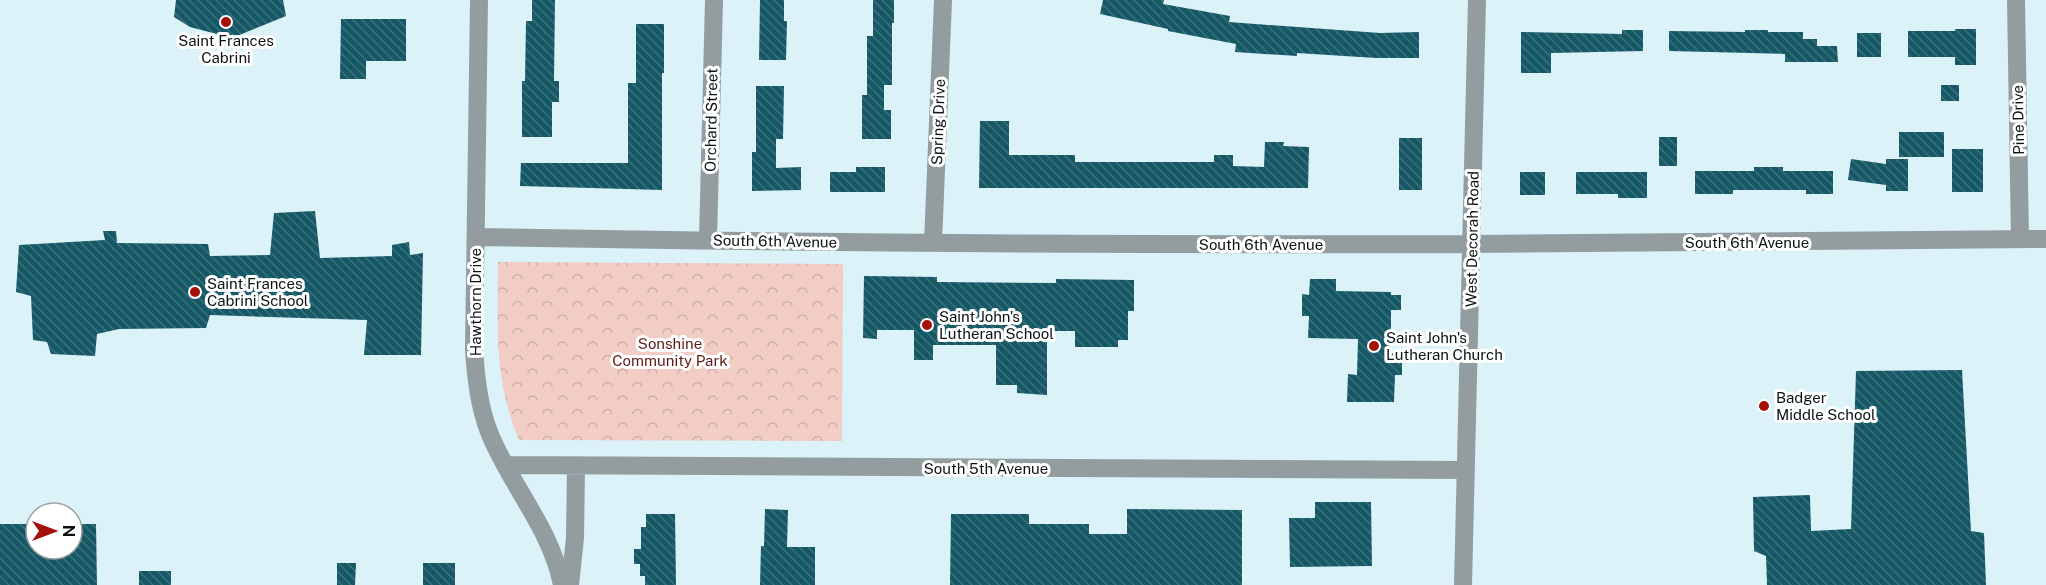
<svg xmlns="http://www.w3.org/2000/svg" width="2046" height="585" font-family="'Public Sans',sans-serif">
<defs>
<pattern id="park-crowns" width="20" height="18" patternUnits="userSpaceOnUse" patternTransform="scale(1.5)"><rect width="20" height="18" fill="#f2cdc6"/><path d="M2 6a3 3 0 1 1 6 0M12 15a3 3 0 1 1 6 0" fill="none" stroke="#ceafa9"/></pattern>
<pattern id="building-back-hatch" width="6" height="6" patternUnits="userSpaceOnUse" patternTransform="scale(1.5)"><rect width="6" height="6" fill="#155866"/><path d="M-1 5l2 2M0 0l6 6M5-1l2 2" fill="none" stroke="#3d707a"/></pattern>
</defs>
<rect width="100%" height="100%" fill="#daf2f8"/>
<path fill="url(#park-crowns)" d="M498,262L843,264L842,441L519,440C493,378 498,327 498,262Z"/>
<path fill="url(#building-back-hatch)" d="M176,0H283L286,16L232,38L190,27L174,17Z
M532,0H555L554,81H559V102H552V137H522V81H525L526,21H532Z
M760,0H784V21H787L786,60H759Z
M873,0H894V23H892V85H884V110H891V139H862V95H867V36H873Z
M1103,0H1164L1163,4L1230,16L1229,22L1380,33L1419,32V58H1376L1297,53V56L1235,52L1236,44L1168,31V29L1100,14Z
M341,19H406V61H366V79H340Z
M636,24H664V73H662V190L520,186L521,163H628V83H636Z
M1955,29H1976V65H1955V57H1908V31H1955Z
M1622,30H1643V51L1551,53V73H1521V32L1622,34Z
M1745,30H1768V32H1803V39H1817V46H1837L1838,62H1785V54L1669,51V31L1745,32Z
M1857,33H1881V57H1857Z
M1941,85H1959V101H1941Z
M756,86H784L783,139H776V168L801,167V190L752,191V152H756Z
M980,121H1009V155H1075V162H1214V155H1233V166L1264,167L1265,142H1284L1283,146L1309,147L1308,188H979Z
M1899,132H1944V157H1899Z
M1659,137H1677V166H1659Z
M1399,138H1422V190H1399Z
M1952,149H1983V192H1952Z
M1851,159L1886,164V159H1908V191H1886V185L1848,180Z
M856,167H885V192H830V172H856Z
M1754,167H1783V171H1833V194H1806V190H1733V194H1695V171H1754Z
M1520,172H1545V195H1520Z
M1576,172H1647V198H1618V194H1576Z
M315,211L320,258L392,256V245L409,242L410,255L423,253L421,355H364L367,320L210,315L206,328L119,329L97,334L95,356L51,354L47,342L33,340L31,296L16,292L19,245L105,240L103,231H116L117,243L208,244L210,256L270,255L274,213Z
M864,276L937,277V282L1056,283V279L1134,280V311H1128V340H1118V347H1075V331H1047V395L1017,393V385H996V345H933V360H914V330H877V339L863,338Z
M1310,279H1336V291L1391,292V295H1401V310H1391V353H1402V375H1395L1394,402H1347L1348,374L1357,375L1358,339L1308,338L1309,316H1302V294L1309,295Z
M1962,370L1971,531L1984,533L1986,585H1767L1766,556L1754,551L1753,497L1810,495L1811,531L1851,529L1856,371Z
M1315,502H1371L1372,566L1290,567L1289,518H1315Z
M765,509L788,510L787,547H815V585H760L761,546H764Z
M1127,509L1242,510V585H950L951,514H1029V524H1089V534H1127Z
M646,514H675L676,585H645V576H640V564H634V549H641V527H646Z
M0,524H36V549H72V524H96L97,585H0Z
M337,563H356L355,585H337Z
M423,563H455V585H423Z
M139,571H171V585H139Z"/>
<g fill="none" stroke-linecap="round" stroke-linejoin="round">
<path stroke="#939d9f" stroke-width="18" d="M479,0L474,350C476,378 479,406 489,432C510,485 551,528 562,585
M2016,0L2020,239
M476,237C807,243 1139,245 1470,244C1662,243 1854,240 2046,239
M708,240L714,0
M933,243L943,0
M506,465L1466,470
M570,585L575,538L576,466
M1463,585L1477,0"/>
</g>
<g fill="#a51008" stroke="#fff" stroke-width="2">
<circle cx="226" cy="22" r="6"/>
<circle cx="195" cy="292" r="6"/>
<circle cx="927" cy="325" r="6"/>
<circle cx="1374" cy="346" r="6"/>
<circle cx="1764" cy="406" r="6"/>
</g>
<g text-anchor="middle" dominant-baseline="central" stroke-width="6" stroke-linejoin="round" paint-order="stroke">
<g font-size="15" fill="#0a1214" stroke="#fff" text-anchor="start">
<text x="226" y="40" text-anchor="middle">Saint Frances<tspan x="226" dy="17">Cabrini</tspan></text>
<text x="207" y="283">Saint Frances<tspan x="207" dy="17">Cabrini School</tspan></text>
<text x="939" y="316">Saint John's<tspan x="939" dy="17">Lutheran School</tspan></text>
<text x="1386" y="337">Saint John's<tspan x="1386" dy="17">Lutheran Church</tspan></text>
<text x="1776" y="397">Badger<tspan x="1776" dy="17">Middle School</tspan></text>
</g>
<g font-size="15" fill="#0a1214" stroke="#fff">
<text transform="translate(711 120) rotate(-89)">Orchard Street</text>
<text transform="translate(2018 120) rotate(-91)">Pine Drive</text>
<text transform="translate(938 122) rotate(-88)">Spring Drive</text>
<text transform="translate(1472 239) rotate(-89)">West Decorah Road</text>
<text transform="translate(775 241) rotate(1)">South 6th Avenue</text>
<text x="1747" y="242">South 6th Avenue</text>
<text x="1261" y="244">South 6th Avenue</text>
<text transform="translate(475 302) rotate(-90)">Hawthorn Drive</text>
<text x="986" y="468">South 5th Avenue</text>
</g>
<g font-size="15" fill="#5e1c15" stroke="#fff">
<text x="670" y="343">Sonshine<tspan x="670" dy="17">Community Park</tspan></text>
</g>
</g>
<g transform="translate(54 531) rotate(90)"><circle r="28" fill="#ffffff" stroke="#9da0a1" stroke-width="1.5"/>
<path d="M0-4.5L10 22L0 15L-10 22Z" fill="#a51008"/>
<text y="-9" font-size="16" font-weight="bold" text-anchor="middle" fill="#0a1214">N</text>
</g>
</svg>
